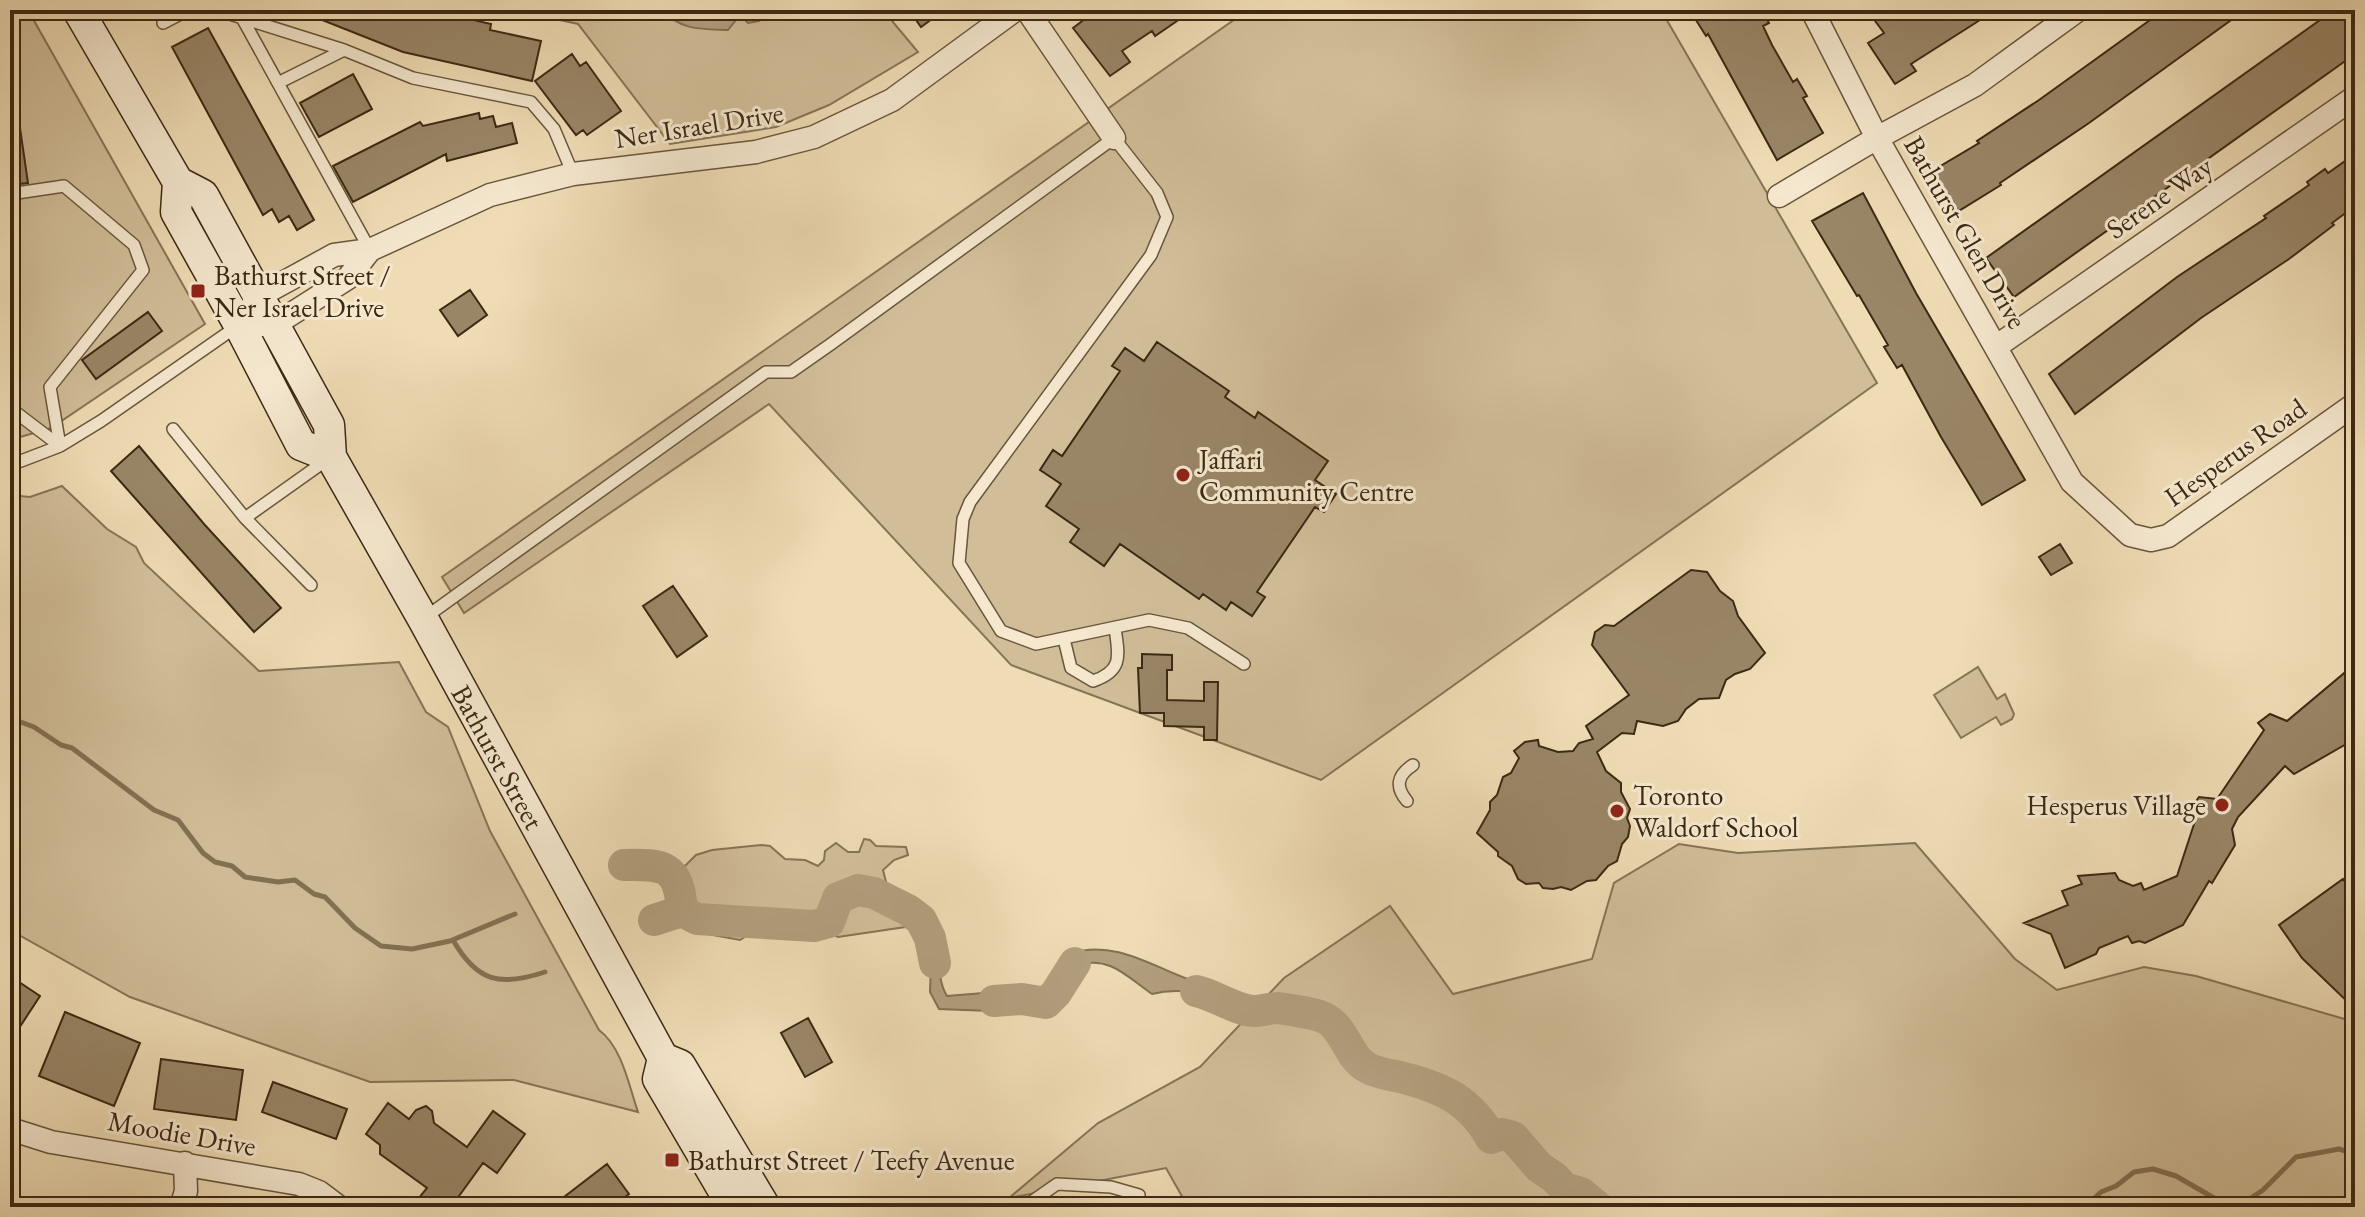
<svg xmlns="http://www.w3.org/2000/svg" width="2365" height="1217" font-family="'EB Garamond',serif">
<rect width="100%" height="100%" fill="#efdcb5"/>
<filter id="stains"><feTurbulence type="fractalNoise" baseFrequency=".0025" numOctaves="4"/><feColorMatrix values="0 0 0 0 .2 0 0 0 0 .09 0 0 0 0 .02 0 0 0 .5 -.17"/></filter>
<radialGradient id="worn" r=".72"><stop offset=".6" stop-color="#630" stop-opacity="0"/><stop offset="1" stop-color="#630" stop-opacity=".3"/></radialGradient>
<path fill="#d1be99" stroke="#867456" stroke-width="2" d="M10,10H28L205,324L51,428L10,440Z
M515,10H883L918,52L829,105L776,127L670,144L578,24Z
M1248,10H1661L1877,383L1321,780L1011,665L769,404L464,613L442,577Z
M62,486L107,529L136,547L144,563L259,671L399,662L426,712L448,727L490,831L599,1030C622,1047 629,1086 638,1112L514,1080L370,1082L130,997L10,930V495L30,497Z
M1978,667L1997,699L2005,694L2014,714L2012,719L2001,725L1996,717L1961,738L1934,695Z
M864,839L870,840L876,846L906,847L908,855L894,860L883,870L887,886L884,893L927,917L919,925L838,937L820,928L812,930L801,926L770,933H751L740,940L702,933L683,920L664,916L672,905L674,893L660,875L647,868V863L652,859L685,866L696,855L712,850L761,845L770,846L785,859L805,860L818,866L824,860L825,851L836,843L848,852H859Z
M1915,843L2015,959L2057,990L2144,967L2196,976L2355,1022V1207H1188L1166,1168L1009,1198L1098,1123L1200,1067L1284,978L1390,906L1453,994L1592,959L1614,883L1679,844L1738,853Z"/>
<path fill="#b29f7e" stroke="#837053" stroke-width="2" d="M663,10H770L759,21L748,23L740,15L728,30C704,29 680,31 663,10Z
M927,917C930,922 935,928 937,933C944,956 934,974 947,996L1044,988L1063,969L1072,953C1116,939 1156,969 1196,982C1211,987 1224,989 1237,996L1240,1002L1230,1009C1211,991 1176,988 1152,994C1126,976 1110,956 1078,965L1070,978L1067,992C1053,999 1038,998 1028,1010L1017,1002L1000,1004L991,1011L939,1009L930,992L931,964L919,925Z"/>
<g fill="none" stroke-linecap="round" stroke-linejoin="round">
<path stroke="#837053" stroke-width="5" d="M10,718L34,727L61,745L72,748L154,810L178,820L203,853L215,862L232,866L245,877L278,882L295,880L314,894L325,897L355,928L381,946L412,949L450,941L515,914
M453,940C477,982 500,987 545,972
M2085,1207L2101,1192L2116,1186L2134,1172L2153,1169L2176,1176L2228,1206L2242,1204L2263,1190L2296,1157L2339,1149L2355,1154"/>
<path stroke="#b29f7e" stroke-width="32" d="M624,865C664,864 679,865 682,911
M654,920L682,911L697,919L814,926L829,922L838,898L858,890L874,893L908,910L921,920L930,938L935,963
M1196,991C1215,995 1235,1010 1254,1011C1262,1011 1270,1008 1278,1008C1291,1010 1307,1012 1320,1016C1346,1025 1346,1057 1368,1068C1379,1074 1393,1075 1404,1078C1443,1088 1471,1101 1491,1138L1502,1134L1513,1137L1539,1167L1555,1178L1564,1188L1581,1193L1598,1207
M994,1001L1022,999L1046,1003L1056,993L1075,963"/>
</g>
<path fill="#998667" stroke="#3c2913" stroke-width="2" d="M297,10H430L491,24L490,30L541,41L532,81L403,52Z
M909,10H944L921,27Z
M1097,10H1170L1177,21L1155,36L1152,31L1122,51L1130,62L1110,76L1073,28Z
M1694,10H1762L1769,23L1763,26L1772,45L1793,82L1797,79L1807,96L1803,98L1823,133L1777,160L1708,34L1706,36L1696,20L1699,18Z
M1867,10H1974L1980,20L1911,64L1916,71L1895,84L1868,43L1884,33Z
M2164,10H2245L2089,123L2000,183L2001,185L1957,212L1932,171L1979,143L1977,141L2039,100Z
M2334,10H2355V54L2014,297L1986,258Z
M208,28L314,220L297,230L289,216L279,222L272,209L263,215L172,47Z
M572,54L580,66L586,62L621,111L587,135L583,130L576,135L535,81Z
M353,74L372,109L319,137L300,103Z
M479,113L480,119L493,116L496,127L512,123L517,143L447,161L446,154L353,202L333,166L420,122L423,126Z
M10,121H19L28,183L10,185Z
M2355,154V206L2332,223L2334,225L2289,259L2201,318L2075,414L2049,374L2177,277L2266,218L2264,216L2309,185L2307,182L2325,169L2328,173Z
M1863,193L1916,293L2025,480L1982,505L1941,437L1902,365L1897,368L1884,347L1888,345L1859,295L1857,296L1812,221Z
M470,290L487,315L458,336L440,310Z
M148,312L162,331L96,379L82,360Z
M1157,342L1229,391L1225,397L1255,418L1258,412L1328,461L1315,480L1336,494L1324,512L1315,507L1257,592L1265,597L1252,616L1231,602L1226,610L1203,594L1199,599L1120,544L1104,566L1070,542L1079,529L1046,506L1061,484L1040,470L1053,450L1062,456L1120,371L1112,366L1125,348L1144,361Z
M139,446L204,524L281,608L254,632L111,471Z
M2060,544L2072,563L2051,575L2039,557Z
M1691,570L1707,572L1720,591L1733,601L1738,616L1765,653L1750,669L1735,674L1726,680L1719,698L1699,699L1686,709L1678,721L1663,726L1637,721L1634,734L1622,733L1597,752L1606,771L1621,783V792L1630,809L1627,818L1630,826L1628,837L1622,844L1617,861L1608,866L1596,880L1587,881L1571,890L1561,887L1553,889L1543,888L1539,883L1526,884L1518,879L1512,866L1498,856V852L1477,833L1490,810V802L1497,795L1503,777L1511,773L1519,758L1514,751L1525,742L1538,740L1539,746L1558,752L1573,751L1579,743L1593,739L1586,726L1629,695L1592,645L1595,632L1605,625L1614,626Z
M673,586L707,636L677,657L643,606Z
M1142,654L1172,655V670H1167V700L1204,701V682H1218L1217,740H1204V727L1164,726V713H1140L1138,668H1142Z
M2355,664V739L2294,774L2285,766L2238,817L2232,829L2235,845L2212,883L2209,881L2183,925L2145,943L2139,941L2132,943L2128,936L2099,948L2096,954L2065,968L2051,934L2024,923L2068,905L2062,891L2082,884L2078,876L2115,873L2119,880L2133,886L2141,883L2144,890L2177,876L2197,815L2190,810L2199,797L2217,799L2264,730L2258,723L2270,714L2287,721Z
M2343,879L2355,896V1009L2302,958L2279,925Z
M10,976L40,996L10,1042Z
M65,1012L140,1043L114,1106L39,1076Z
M808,1018L832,1062L805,1077L781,1033Z
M161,1059L243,1070L236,1120L154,1109Z
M273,1082L347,1109L336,1139L262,1112Z
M388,1103L409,1119L416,1110L426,1106L432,1111L434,1123L467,1147L493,1111L525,1134L497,1173L483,1163L451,1207H429L418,1199L427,1188L380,1154V1145L366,1134Z
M607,1164L629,1194L612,1207H551Z"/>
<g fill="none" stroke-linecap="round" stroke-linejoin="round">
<g stroke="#69563c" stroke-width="14">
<path id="lane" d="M217,10L344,50L413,78L531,102L554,129L573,174
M241,16L370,250
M163,23L188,10
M278,83L344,50
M10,194L64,186L134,245L143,270L50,387L60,446L21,461L10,463
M10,408L60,446L101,421L236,327
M173,429L245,518L311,585
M245,518L328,459
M423,619L766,372H791L831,344L1114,138L1157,193L1167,217L1151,255L970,502L963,519L959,563L1001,631L1036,644L1149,620L1188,628L1244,664
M1064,639L1071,668L1093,681C1123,671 1119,656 1115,628
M1407,801C1395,787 1397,775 1413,765
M1024,1207L1057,1184L1111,1187L1139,1195"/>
</g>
<g stroke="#69563c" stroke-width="25">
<path id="street" d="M1027,10L1114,138
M1812,10L1877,138L2072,482L2130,535L2151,540L2168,536L2355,404
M1779,196L1877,138L1975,85L2078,10
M239,325L259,296L334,255L370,250L490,195L573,174L756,152L814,137L892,100L1015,10
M262,325H274L348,278L370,250
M1997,346L2355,97
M10,1129L51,1142L299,1184L319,1192L339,1207
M181,1207L186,1191L185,1163"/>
</g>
<g stroke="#3c2913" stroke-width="33">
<path id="secondary" d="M78,10L178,182L203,195L329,425L331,457L423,619L663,1058L680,1065L765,1207
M178,182L176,212L239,325L301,445L331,457
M663,1058L658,1079L733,1207"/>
</g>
<use href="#lane" stroke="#f5e8cf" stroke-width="11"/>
<use href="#street" stroke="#f5e8cf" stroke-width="22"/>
<use href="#secondary" stroke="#f5e8cf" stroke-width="30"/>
</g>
<g fill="#8f2418" stroke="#f5e8cf" stroke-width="3">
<rect x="190" y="283" width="16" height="16" rx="4"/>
<circle cx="1183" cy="475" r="8"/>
<circle cx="2222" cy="805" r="8"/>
<circle cx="1617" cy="811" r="8"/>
<rect x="664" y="1152" width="16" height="16" rx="4"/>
</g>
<g text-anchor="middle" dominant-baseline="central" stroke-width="6" stroke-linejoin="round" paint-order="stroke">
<g font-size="28" fill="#3c2913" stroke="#f5e8cf">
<text transform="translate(699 125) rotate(-9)">Ner Israel Drive</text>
<text transform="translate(2159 197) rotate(-35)">Serene Way</text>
<text transform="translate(1966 232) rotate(60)">Bathurst Glen Drive</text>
<text transform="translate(2235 452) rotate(-35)">Hesperus Road</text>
<text transform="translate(498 757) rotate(61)">Bathurst Street</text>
<text transform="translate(182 1133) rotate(10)">Moodie Drive</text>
</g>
<g font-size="28" fill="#3c2913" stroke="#f5e8cf" text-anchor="start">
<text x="214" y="275">Bathurst Street /<tspan x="214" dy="32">Ner Israel Drive</tspan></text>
<text x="1199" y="459">Jaffari<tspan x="1199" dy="32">Community Centre</tspan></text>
<text x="1633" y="795">Toronto<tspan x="1633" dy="32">Waldorf School</tspan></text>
<text x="2206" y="805" text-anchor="end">Hesperus Village</text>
<text x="688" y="1160">Bathurst Street / Teefy Avenue</text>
</g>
</g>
<rect width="2365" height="1217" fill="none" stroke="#efdcb5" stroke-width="40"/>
<rect x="12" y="12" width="2341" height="1193" fill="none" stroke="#3c2913" stroke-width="4"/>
<rect x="20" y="20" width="2325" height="1177" fill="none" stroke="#3c2913" stroke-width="2"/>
<rect width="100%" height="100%" filter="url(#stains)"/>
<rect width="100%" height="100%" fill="url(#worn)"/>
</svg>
